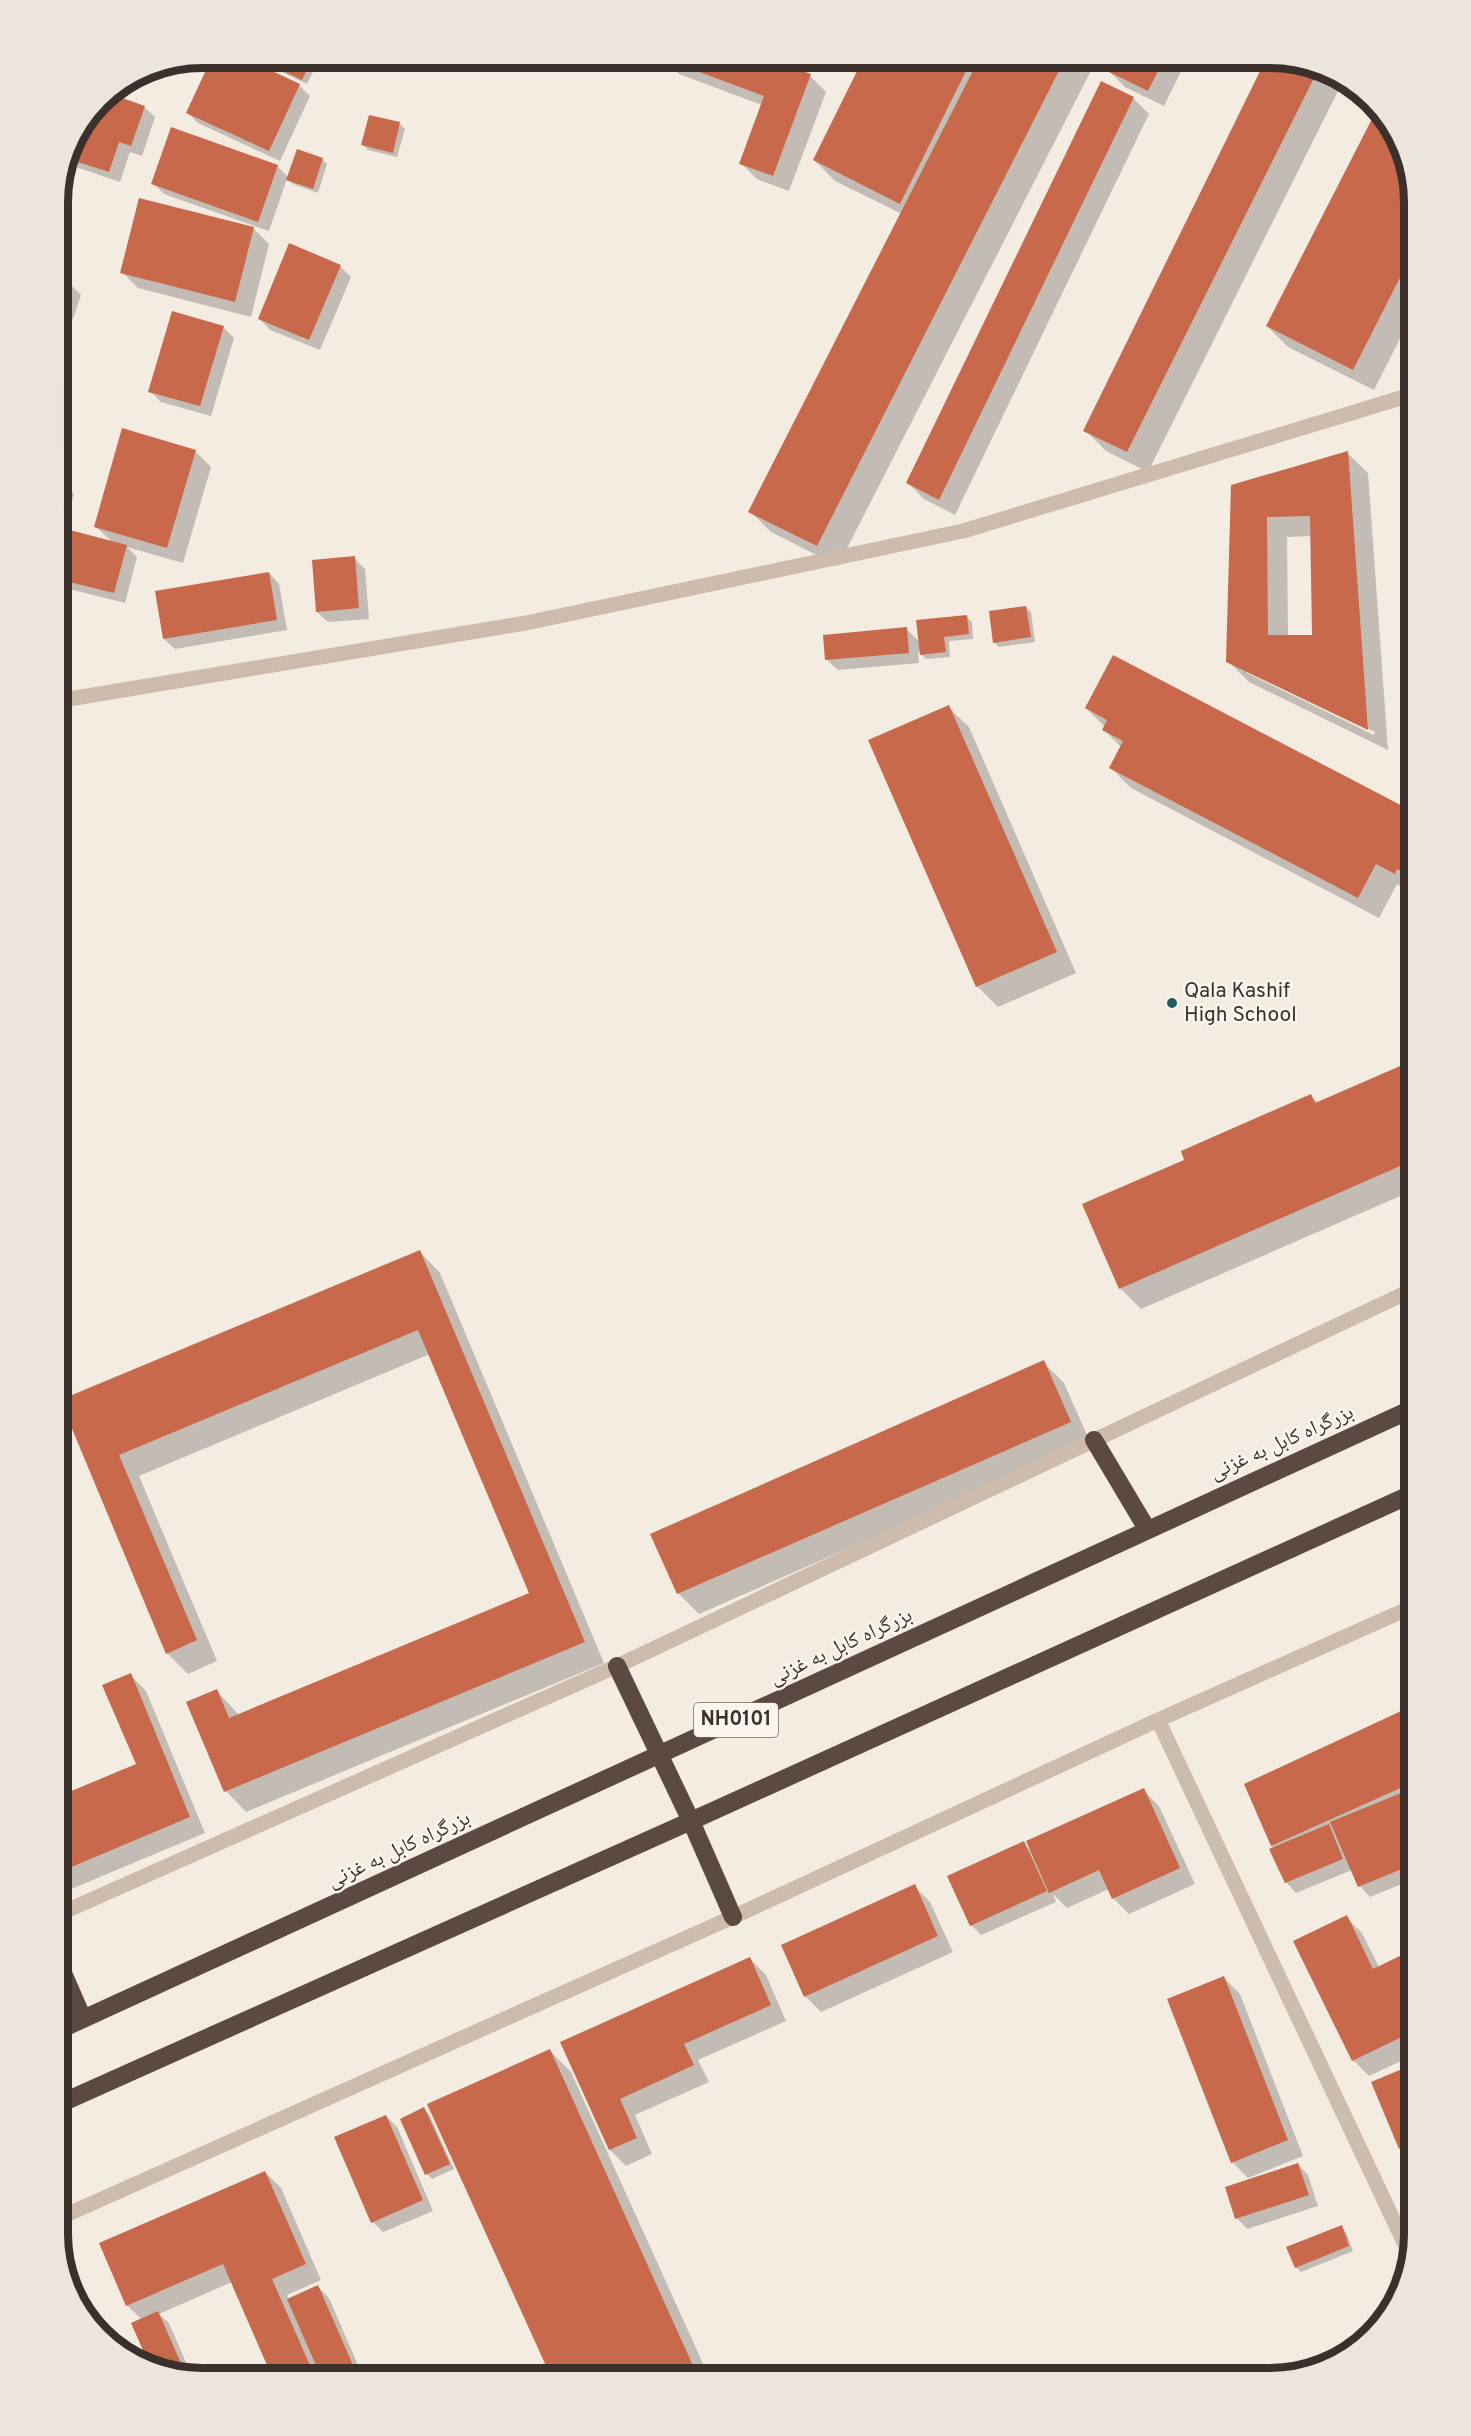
<svg xmlns="http://www.w3.org/2000/svg" width="1471" height="2436" font-family="Overpass,'Noto Naskh Arabic',sans-serif">
<rect width="100%" height="100%" fill="#f4ebe1"/>
<path fill="#0003" fill-rule="evenodd" d="M239,57L299,85L310,96L280,161L198,123L188,113Z
M266,57H318L320,58L307,84L269,66L264,61Z
M866,57H1098L838,566L771,532L750,511L902,214L835,181L814,160Z
M1115,57H1188L1164,106L1125,87L1109,71Z
M1280,57L1344,79L1148,472L1106,451L1085,430Z
M663,58L810,76L826,92L789,191L757,179L741,163L762,105L679,74Z
M1133,98L1149,114L955,515L924,499L908,483Z
M99,99L144,107L155,117L142,156L130,152L120,182L64,163L68,146Z
M1377,112L1399,138L1414,201V311L1374,390L1288,347L1267,326Z
M400,124L405,129L397,157L368,150L363,145Z
M322,159L327,164L318,193L293,184L287,179L269,231L164,194L153,183L277,166L288,177Z
M253,228L269,244L251,317L138,288L122,272Z
M340,266L351,277L320,350L270,330L260,319Z
M57,280L70,284L81,295L73,319L57,314Z
M223,327L234,338L211,416L161,402L150,391Z
M195,451L211,467L183,563L127,547L137,557L125,603L61,587L57,583V478L74,494L64,530L112,542L95,526Z
M1347,453L1368,473L1388,750L1249,682L1228,661L1232,486ZM1312,536L1313,637H1288L1287,537ZM1247,670L1375,732L1374,735L1247,673Z
M354,558L365,569L369,619L328,622L317,612Z
M269,573L279,584L287,630L175,649L164,639Z
M1026,607L1031,612L1035,642L999,647L994,642Z
M967,617L972,622L973,639L949,641L950,657L926,659L918,651L919,663L838,670L827,660L906,629L920,642Z
M948,707L969,727L1076,973L998,1007L977,986Z
M1086,708L1414,814V893L1397,884L1379,918L1131,788L1110,767L1121,747L1104,730L1105,727Z
M1414,1062V1190L1141,1309L1120,1288L1186,1160L1311,1096L1318,1103Z
M420,1252L440,1273L604,1663L246,1812L226,1791L217,1691L239,1715L531,1594L430,1354L139,1476L217,1661L188,1674L167,1653L62,1401Z
M1043,1362L1064,1383L1090,1442L699,1614L678,1593Z
M130,1675L146,1691L205,1833L57,1895V1799L138,1765Z
M1414,1707V1879L1370,1897L1360,1886L1352,1870L1296,1893L1286,1882L1272,1845Z
M1143,1790L1159,1806L1195,1884L1129,1914L1113,1898L1109,1889L1067,1908L1053,1894L1056,1902L981,1935L971,1925L1023,1843L1032,1852Z
M914,1886L930,1902L953,1952L821,2012L805,1996Z
M1346,1917L1362,1933L1379,1967L1414,1950V2055L1369,2076L1353,2060L1295,1942Z
M750,1959L766,1975L786,2021L698,2060L709,2082L635,2115L652,2154L626,2166L610,2150L562,2043Z
M1224,1978L1240,1994L1303,2156L1248,2178L1232,2162Z
M550,2051L571,2072L710,2379H554Z
M1414,2065V2162L1400,2148Z
M424,2109L429,2114L454,2169L432,2179L427,2174Z
M386,2116L397,2127L433,2211L383,2232L373,2222Z
M1298,2164L1308,2175L1318,2206L1247,2229L1237,2218Z
M265,2172L281,2188L321,2280L287,2295L289,2300L318,2287L329,2298L364,2379H275L232,2282L159,2314L169,2323L193,2379L151,2365L133,2324L142,2320L127,2305Z
M1341,2227L1346,2232L1353,2251L1301,2272L1296,2267Z"/>
<path fill="#c8694b" fill-rule="evenodd" d="M212,57H242L300,84L269,151L186,113Z
M264,57H313L302,80L262,61Z
M659,57H764L811,74L773,176L739,164L764,96Z
M864,57H973L900,204L813,160Z
M980,57H1066L817,546L748,512Z
M1114,57H1165L1148,91L1107,71Z
M1267,57H1280L1318,70L1127,452L1083,431Z
M1101,81L1134,97L939,500L906,483Z
M108,93L145,106L131,146L119,142L109,172L65,158L68,146L99,99Z
M1376,111L1399,138L1414,201V250L1353,370L1266,326Z
M369,115L400,122L393,153L361,145Z
M171,127L278,165L258,222L151,184Z
M297,149L323,158L313,189L286,180Z
M139,198L254,227L235,302L120,273Z
M289,243L341,265L309,340L258,319Z
M57,279L71,283L62,309L57,308Z
M172,311L224,326L200,406L148,392Z
M122,428L196,450L167,548L94,527Z
M1348,451L1368,730L1226,662L1231,485ZM1310,516L1312,635H1268L1267,517Z
M62,528L127,545L114,593L57,579V546Z
M355,556L359,608L316,612L312,560Z
M269,572L277,620L163,639L155,591Z
M1026,606L1031,637L993,643L989,611Z
M967,615L969,634L944,637L946,652L920,655L916,620Z
M907,627L909,653L825,660L823,635Z
M1113,655L1414,812V878L1397,869L1395,874L1376,864L1358,898L1109,768L1123,741L1102,730L1107,720L1085,708Z
M949,705L1057,952L976,987L868,740Z
M1414,1060V1160L1119,1289L1082,1204L1184,1160L1181,1151L1311,1094L1315,1103Z
M420,1250L585,1642L224,1792L186,1702L217,1689L229,1718L529,1593L418,1330L119,1455L197,1640L166,1654L60,1400Z
M1044,1360L1071,1422L677,1594L650,1534Z
M131,1673L190,1817L57,1873V1797L136,1764L102,1685Z
M1414,1705V1782L1271,1846L1244,1784Z
M1144,1788L1180,1868L1112,1899L1099,1870L1049,1893L1026,1841Z
M1411,1789L1414,1795V1864L1358,1887L1330,1822Z
M1329,1824L1343,1859L1285,1883L1269,1849Z
M1024,1841L1047,1891L970,1926L947,1876Z
M915,1884L938,1936L804,1997L781,1945Z
M1347,1915L1373,1969L1414,1949V2031L1352,2061L1293,1941Z
M750,1957L771,2005L684,2044L694,2065L620,2099L637,2138L609,2150L560,2042Z
M1224,1976L1288,2140L1231,2163L1167,1999Z
M550,2049L699,2379H552L427,2104Z
M1414,2064V2143L1399,2149L1371,2082Z
M424,2107L450,2164L425,2175L400,2119Z
M386,2115L423,2200L371,2223L334,2137Z
M1298,2163L1309,2195L1235,2219L1225,2187Z
M265,2171L306,2264L272,2279L316,2379H273L223,2264L126,2306L99,2243Z
M1342,2225L1349,2246L1295,2268L1286,2247Z
M318,2285L359,2379H322L287,2299Z
M158,2311L187,2377L149,2364L131,2323Z"/>
<g fill="none" stroke-linecap="round" stroke-linejoin="round">
<path stroke="#cdbbac" stroke-width="15" d="M57,701L526,623L963,531L1414,394
M1158,1720L1409,2253
M57,1915L617,1666L1414,1289
M57,2219L733,1917L1158,1720L1414,1606"/>
<path stroke="#5c4a42" stroke-width="18" d="M1094,1440L1147,1529
M617,1666L691,1821L733,1917
M57,1959L83,2019
M57,2031L1414,1408
M57,2105L691,1821L1414,1493"/>
</g>
<circle fill="#1f5a5e" stroke="#fbf5ee" stroke-width="2" cx="1172" cy="1003" r="6"/>
<g text-anchor="middle" dominant-baseline="central" stroke-width="5" stroke-linejoin="round" paint-order="stroke">
<rect fill="#fbf5ee" stroke="#756b66" stroke-width="1.5" x="694" y="1703" width="84" height="34" rx="4.5"/>
<g font-size="20" font-weight="bold" fill="#3b302b">
<text x="736" y="1720">NH0101</text>
</g>
<g font-size="21" fill="#3b302b" stroke="#fbf5ee" text-anchor="start">
<text x="1184" y="991">Qala Kashif<tspan x="1184" dy="24">High School</tspan></text>
</g>
<g font-size="21" fill="#3b302b" stroke="#fbf5ee">
<text transform="translate(1282 1443) rotate(-24)">بزرگراه کابل به غزنی</text>
<text transform="translate(841 1647) rotate(-25)">بزرگراه کابل به غزنی</text>
<text transform="translate(399 1850) rotate(-25)">بزرگراه کابل به غزنی</text>
</g>
</g>
<path d="M0 0H1471V2436H0ZM202 68H1270A134 134 0 0 1 1404 202V2234A134 134 0 0 1 1270 2368H202A134 134 0 0 1 68 2234V202A134 134 0 0 1 202 68Z" fill="#ece5de" fill-rule="evenodd"/>
<path fill="none" stroke="#3b302b" stroke-width="8" d="M202 68H1270A134 134 0 0 1 1404 202V2234A134 134 0 0 1 1270 2368H202A134 134 0 0 1 68 2234V202A134 134 0 0 1 202 68Z"/>
</svg>
